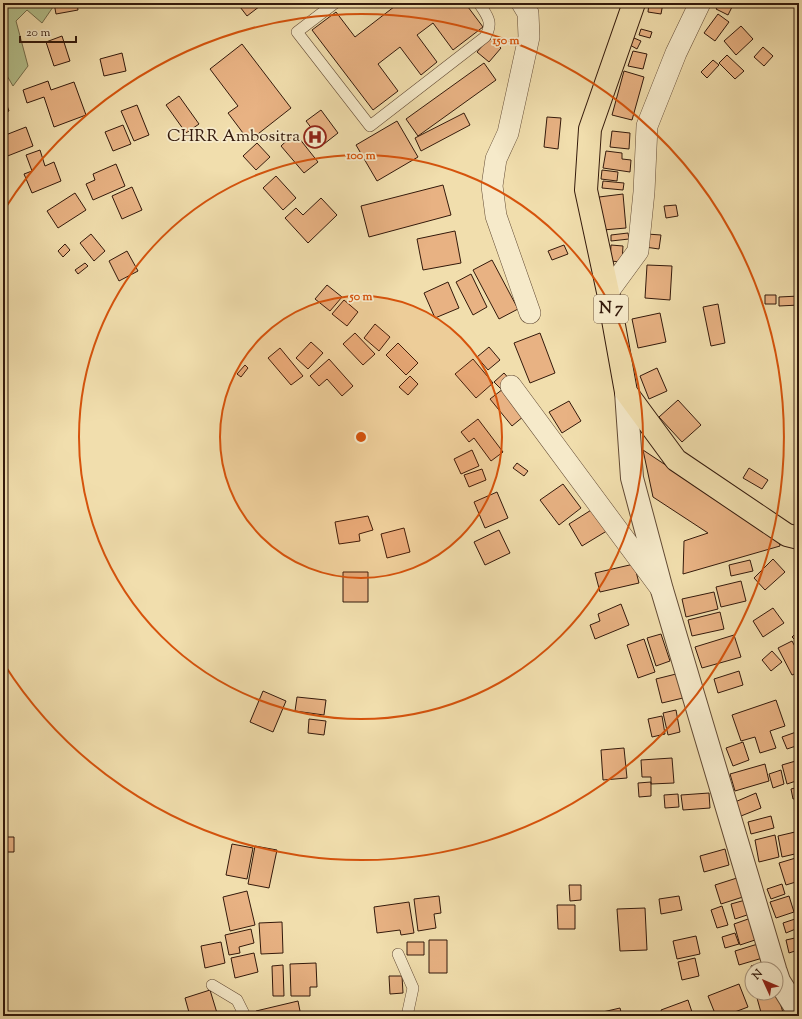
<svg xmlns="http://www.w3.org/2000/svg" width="802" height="1019" font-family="'Sorts Mill Goudy',serif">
<rect width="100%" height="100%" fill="#f1dead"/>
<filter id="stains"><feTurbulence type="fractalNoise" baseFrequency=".005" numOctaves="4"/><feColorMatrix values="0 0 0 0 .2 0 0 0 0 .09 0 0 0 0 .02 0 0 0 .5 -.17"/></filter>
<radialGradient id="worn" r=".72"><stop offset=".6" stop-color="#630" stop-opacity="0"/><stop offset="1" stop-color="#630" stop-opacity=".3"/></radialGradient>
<path fill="#b5c28e" stroke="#746e4c" d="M3,3H52L53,7L42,23L27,10L16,21L28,66L13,86L3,69Z"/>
<path fill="#e8b283" stroke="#33190b" d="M54,3H77L78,10L56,14Z
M237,3H264L247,16Z
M399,3H465L483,27L453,50L433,23L417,35L437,62L421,75L400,47L378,64L398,91L373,110L312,30L336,12L355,37Z
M649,3H663L661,14L648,12Z
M720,3H734L728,15L716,9Z
M718,14L729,22L715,41L704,33Z
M741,26L753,39L736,55L724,41Z
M641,29L652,32L650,38L639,35Z
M62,36L70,61L54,66L46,42Z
M489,38L501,48L489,62L477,52Z
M634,38L641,41L637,49L630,45Z
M242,44L291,108L249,141L228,113L238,106L210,69Z
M763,47L773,56L764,66L754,57Z
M633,51L647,54L643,69L628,66Z
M122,53L126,71L104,76L100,59Z
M727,55L744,71L735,79L719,63Z
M713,60L719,65L707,78L701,72Z
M484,63L496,80L418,136L406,119Z
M624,71L644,77L632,120L612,115Z
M48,81L51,90L74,82L86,115L54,127L44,97L27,103L23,90Z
M3,95L9,111L3,113Z
M179,96L199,124L186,133L166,105Z
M137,105L149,135L134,141L121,111Z
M321,110L338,133L324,144L306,121Z
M464,113L470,125L421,151L415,138Z
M547,117L561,118L558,149L544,147Z
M397,121L418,157L377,181L356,145Z
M123,125L131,144L113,151L105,132Z
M26,127L33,146L5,157L3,136Z
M612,131L630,133L629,149L610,147Z
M295,133L318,162L304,173L281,146Z
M257,143L270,157L256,170L243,156Z
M40,150L45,166L54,162L61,181L32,193L24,174L32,171L26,155Z
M606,151L622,153V159L631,160L630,172L603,168Z
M116,164L125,186L93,200L86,184L95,180L93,174Z
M602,170L618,172L617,181L601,179Z
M276,176L296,198L283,210L263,188Z
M603,181L624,183L623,190L602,188Z
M443,185L451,215L369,237L361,206Z
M132,187L142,210L122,219L112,196Z
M75,193L86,210L58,228L47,211Z
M623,194L626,228L603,230L599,197Z
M321,198L337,215L308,243L285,218L296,208L303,215Z
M676,205L678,216L666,218L664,206Z
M455,231L461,263L423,270L417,239Z
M628,233L629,239L611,241V235Z
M91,234L105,251L94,261L80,243Z
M647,234L661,235L659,249L645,247Z
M65,244L70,250L63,257L58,251Z
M564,245L568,254L552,260L548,251Z
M611,245L623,246L622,262L610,261Z
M127,251L138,271L119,281L109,261Z
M492,260L518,309L499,319L473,270Z
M85,263L88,266L78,274L75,270Z
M647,265L672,266L670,300L645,298Z
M471,274L487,307L473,315L456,282Z
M448,282L459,308L435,318L424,293Z
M327,285L342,297L330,311L315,299Z
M765,295H776V304H765Z
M799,296V305L779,306V297Z
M344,300L358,312L347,326L332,314Z
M718,304L725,343L711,346L703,307Z
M660,313L666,342L638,348L632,319Z
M375,324L390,337L379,351L364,338Z
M355,333L375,354L363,365L343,344Z
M540,333L555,373L530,383L514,343Z
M311,342L323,353L308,369L296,358Z
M398,343L418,363L406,375L386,355Z
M489,347L500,360L488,370L477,357Z
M280,348L303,376L291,385L268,358Z
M329,359L353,386L342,396L327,379L319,386L310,376Z
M473,359L493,383L476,398L455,374Z
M245,365L248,368L241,377L237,374Z
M657,368L667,391L649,399L640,376Z
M504,373L511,381L501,389L494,382Z
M410,376L418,384L408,395L399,387Z
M503,389L524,416L512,426L490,399Z
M678,400L701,425L682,442L659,417Z
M569,401L581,421L562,433L549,412Z
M478,419L503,452L491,461L474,438L469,442L461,432Z
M472,450L479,466L461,474L454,459Z
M643,450L779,540L780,546L683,574L684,541L708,533L653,497Z
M517,463L528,471L524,476L513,468Z
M749,468L768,480L762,489L743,478Z
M482,469L486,480L469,487L464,475Z
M563,484L581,508L559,525L540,500Z
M497,492L508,518L485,528L474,502Z
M596,507L610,529L582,546L569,524Z
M368,516L373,530L359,534L360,541L339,544L335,522Z
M404,528L410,552L387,558L381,534Z
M499,530L510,553L485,565L474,542Z
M773,559L785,572L765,590L754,578Z
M750,560L753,571L731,576L729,565Z
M634,564L639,583L600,592L595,573Z
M343,572H368V602H343Z
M741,581L746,601L721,607L716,587Z
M714,592L718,609L686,617L682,599Z
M621,604L629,625L595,639L590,625L600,621L598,614Z
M773,608L784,623L763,637L753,621Z
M720,612L724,629L692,636L688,620Z
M799,630V644L792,637Z
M661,634L670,661L656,666L647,638Z
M734,635L741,657L702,668L695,647Z
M644,639L655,672L638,678L627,645Z
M792,641L799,654V672L792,675L778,648Z
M772,651L782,662L771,671L762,660Z
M739,671L743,685L718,693L714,679Z
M676,674L683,698L662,703L656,679Z
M263,691L286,701L273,732L250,722Z
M297,697L326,700L324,715L295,711Z
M776,700L785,726L770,731L776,748L760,753L755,737L741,741L732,715Z
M676,710L680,732L668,735L663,713Z
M662,716L665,734L652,737L648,719Z
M309,719L326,721L324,735L308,733Z
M799,731V745L787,749L782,737Z
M743,742L749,760L733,766L726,748Z
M624,748L627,778L603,780L601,750Z
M672,758L674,783L651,784V777H642L641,760Z
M799,760V780L787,784L782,765Z
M765,764L769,781L735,791L730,774Z
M781,770L784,784L773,788L769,774Z
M651,782V796L639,797L638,783Z
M799,787V798L793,799L791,789Z
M709,793L710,808L683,810L681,795Z
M756,793L761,808L741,816L735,802Z
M678,794L679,807L665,808L664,795Z
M771,816L774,828L751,834L748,822Z
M795,832L799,853L782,857L778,836Z
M775,835L779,857L759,862L755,840Z
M3,837H14V852H3Z
M232,844L253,848L247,879L226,875Z
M255,846L277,850L269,888L248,884Z
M725,849L729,865L704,872L700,856Z
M799,857V881L786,885L779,863Z
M740,877L746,896L721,904L715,885Z
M799,883V897L795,885Z
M782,884L785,894L771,899L767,889Z
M569,885H581V900L570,901Z
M247,891L255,925L230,931L223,897Z
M439,896L441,913L434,914L436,928L418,931L414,899Z
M679,896L682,910L661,914L659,899Z
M789,896L794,912L776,918L770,902Z
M749,899L753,913L735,919L731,904Z
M409,902L414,933L401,935L400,930L377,933L374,907Z
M557,905H575V929H558Z
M722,906L728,925L717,928L711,910Z
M645,908L647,950L620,951L617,909Z
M751,918L758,939L740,945L734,924Z
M795,919L798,928L786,933L783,923Z
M282,922L283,953L261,954L259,923Z
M251,929L254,943L239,947L240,953L229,955L225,935Z
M735,933L739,944L725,948L722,937Z
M696,936L700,954L677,959L673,941Z
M795,938L798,950L789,953L786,940Z
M429,940H447V973H429Z
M221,942L225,963L205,968L201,946Z
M407,942H424V955H407Z
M761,943L766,957L739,965L735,951Z
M254,953L258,972L235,978L231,958Z
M695,958L699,976L682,980L678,962Z
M316,963L317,987H310V996H291L290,964Z
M760,963L762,969L752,970L751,966Z
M283,965L284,996H273L272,966Z
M389,976H402L403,993L390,994Z
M739,984L748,1007L724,1016H716L708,996Z
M210,990L217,1013L209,1016H190L185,998Z
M777,992L784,1016H762L757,998Z
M688,1000L693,1015L663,1016L661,1010Z
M298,1001L301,1016H257L256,1011Z
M620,1008L622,1016H594V1014Z"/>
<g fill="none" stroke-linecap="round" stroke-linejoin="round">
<g stroke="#624a34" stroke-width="12">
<path id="service" d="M335,3L297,32L370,126L485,37C494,22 487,16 479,3
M398,954L413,988L407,1016
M212,985L237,1000L245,1016"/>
</g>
<g stroke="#624a34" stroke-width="22">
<path id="minor" d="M522,3L528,13L529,37L508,133L496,159L492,186L496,216L530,313
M608,292L638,251L644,192L647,126L676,53L700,3
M511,386L662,590"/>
</g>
<g stroke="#624a34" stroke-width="24">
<path id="tertiary" d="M626,392L632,478L662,590L775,969
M776,972L779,981L799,1013"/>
</g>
<g stroke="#33190b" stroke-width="24">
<path id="primary" d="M634,3L590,129L586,190L608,292L626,392L676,460L787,535L799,538"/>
</g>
<use href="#service" stroke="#f6eaca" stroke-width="11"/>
<use href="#minor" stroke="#f6eaca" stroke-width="21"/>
<use href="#tertiary" stroke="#f6eaca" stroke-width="22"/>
<use href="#primary" stroke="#f1dead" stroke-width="22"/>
</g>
<circle cx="361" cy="437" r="141" fill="#d6530c" fill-opacity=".12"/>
<g fill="none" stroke="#d6530c" stroke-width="2">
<circle cx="361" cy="437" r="141"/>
<circle cx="361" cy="437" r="282"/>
<path d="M4 210A423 423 0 1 1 4 664"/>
</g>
<defs>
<g id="hospital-ring" transform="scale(1.15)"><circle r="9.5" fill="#f6eaca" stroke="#8f2418" stroke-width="1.5"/><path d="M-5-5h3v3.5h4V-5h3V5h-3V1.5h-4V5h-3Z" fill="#8f2418"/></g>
</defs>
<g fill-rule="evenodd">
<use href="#hospital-ring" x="315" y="137"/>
</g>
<g text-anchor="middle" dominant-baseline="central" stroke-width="3.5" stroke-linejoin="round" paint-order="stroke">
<rect fill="#f6eaca" stroke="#6e5844" stroke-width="1" x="594" y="295" width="34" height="28" rx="3"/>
<g font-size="16" font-weight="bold" fill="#33190b">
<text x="611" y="309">N 7</text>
</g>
<g font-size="17" fill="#33190b" stroke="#f6eaca" text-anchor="end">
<text x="300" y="137">CHRR Ambositra</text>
</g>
</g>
<circle cx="361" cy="437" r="6" fill="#d6530c" stroke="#f6eaca" stroke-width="2"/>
<g font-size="12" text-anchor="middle" font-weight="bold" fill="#d6530c" stroke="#f6eaca" stroke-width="3.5" stroke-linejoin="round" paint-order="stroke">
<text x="506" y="44">150 m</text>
<text x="361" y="159">100 m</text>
<text x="361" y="300">50 m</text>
</g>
<rect width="802" height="1019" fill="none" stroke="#f1dead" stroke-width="16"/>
<rect x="4" y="4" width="794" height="1011" fill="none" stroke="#33190b" stroke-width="2"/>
<rect x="8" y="8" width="786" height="1003" fill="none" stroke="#33190b"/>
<g transform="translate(764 981) rotate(314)"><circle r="19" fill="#f6eaca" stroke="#a8967e"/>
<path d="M0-3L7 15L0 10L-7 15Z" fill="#8f2418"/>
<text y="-6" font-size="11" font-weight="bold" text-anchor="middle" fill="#33190b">N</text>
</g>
<path d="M20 36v6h56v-6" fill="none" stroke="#33190b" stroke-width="2"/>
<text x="26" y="36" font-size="12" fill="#33190b" stroke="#f6eaca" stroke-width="3" paint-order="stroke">20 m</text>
<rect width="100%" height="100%" filter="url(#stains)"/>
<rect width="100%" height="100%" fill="url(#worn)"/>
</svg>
